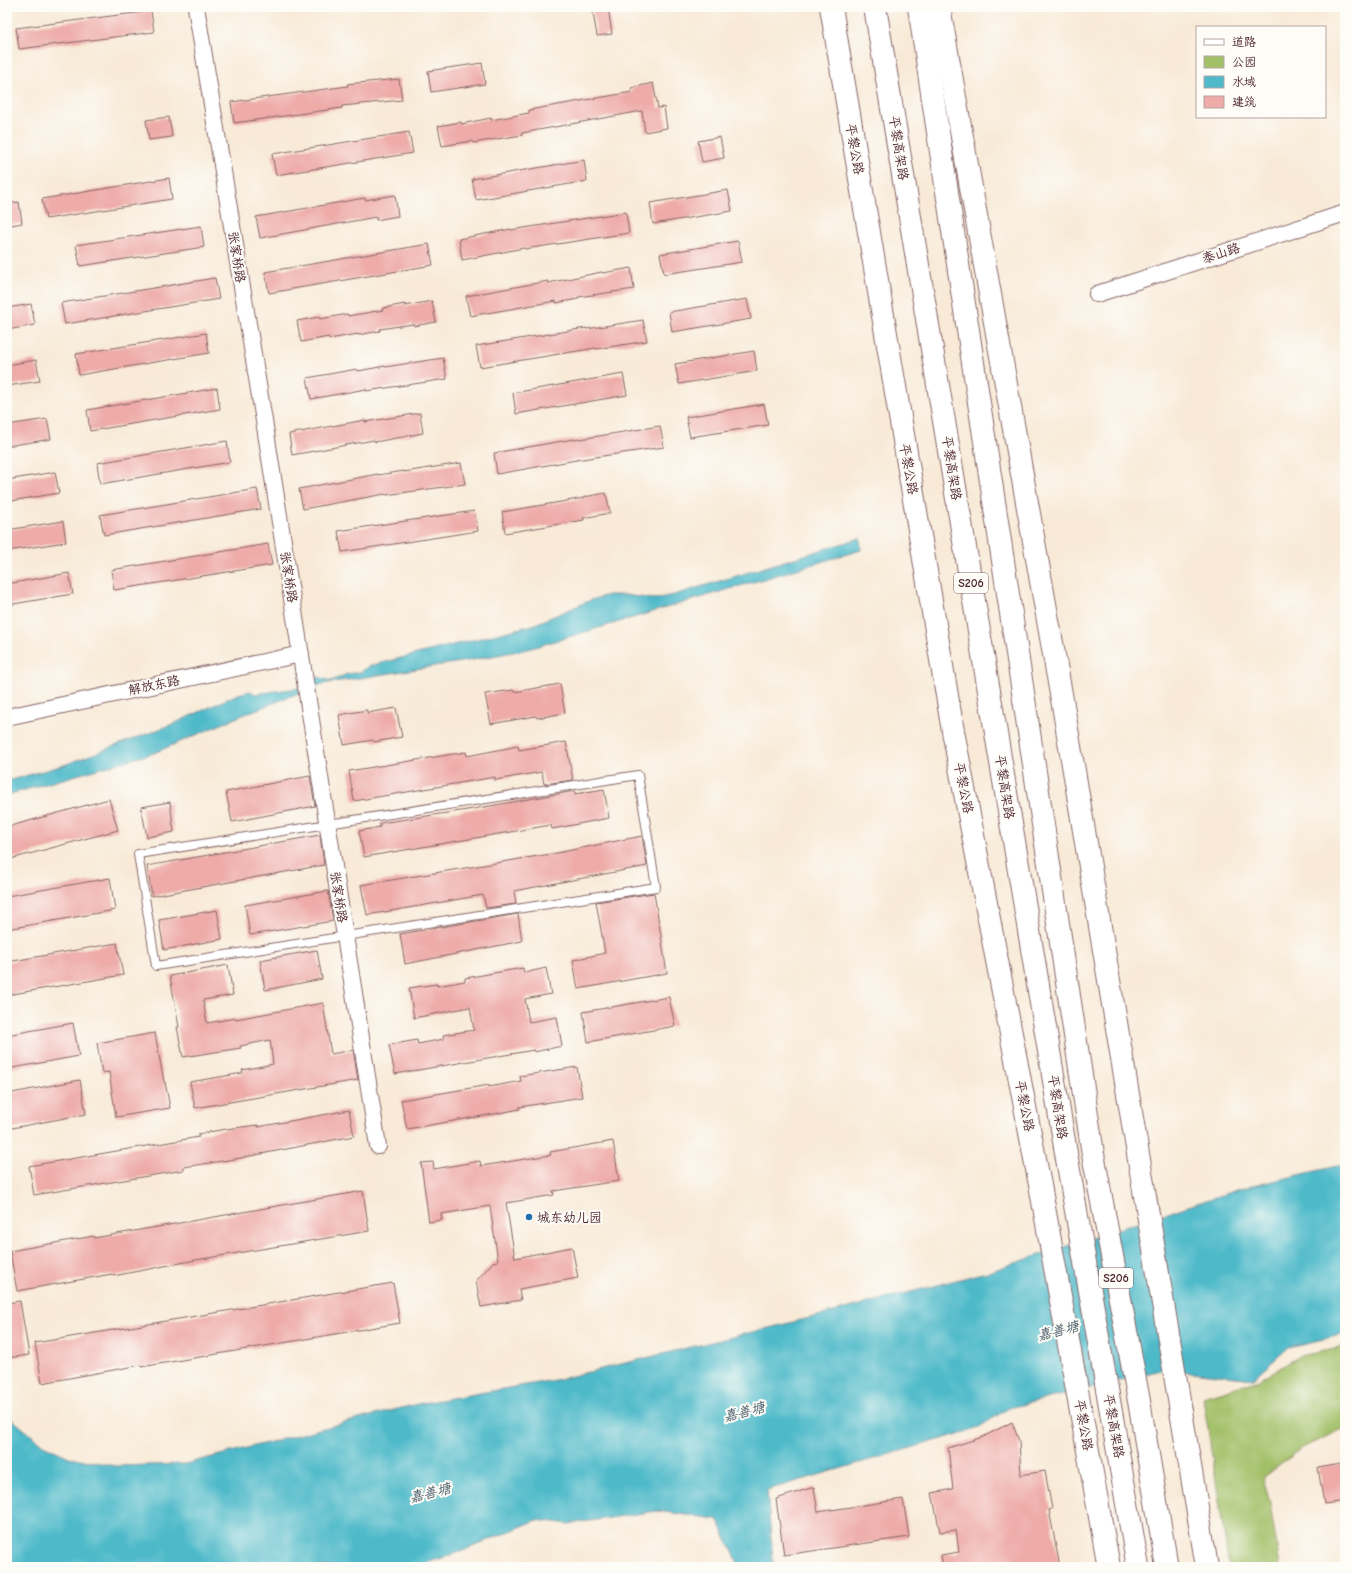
<svg xmlns="http://www.w3.org/2000/svg" width="1352" height="1574" font-family="'Comic Neue','LXGW WenKai TC',sans-serif">
<rect width="100%" height="100%" fill="#fdfcf7"/>
<filter id="ink" filterUnits="userSpaceOnUse"><feTurbulence type="fractalNoise" baseFrequency=".025" numOctaves="2"/><feDisplacementMap in="SourceGraphic" scale="8" xChannelSelector="R" yChannelSelector="G"/><feConvolveMatrix kernelMatrix="1 2 1 2 8 2 1 2 1" color-interpolation-filters="sRGB"/></filter>
<filter id="wash" filterUnits="userSpaceOnUse"><feTurbulence type="fractalNoise" baseFrequency=".012" numOctaves="4" result="noise"/><feDisplacementMap in="SourceGraphic" scale="16" xChannelSelector="R" yChannelSelector="G"/><feGaussianBlur stdDeviation="0.9" result="paint"/><feColorMatrix in="noise" values="0 0 0 0 0 0 0 0 0 0 0 0 0 0 0 0 0 1.4 0 .05"/><feComposite in="paint" operator="in"/></filter>
<g filter="url(#wash)">
<rect width="100%" height="100%" fill="#f8ead7"/>
<path fill="#a2c068" stroke="#76704a" d="M1345,1347V1428L1302,1448L1263,1478L1270,1503L1280,1567H1229L1203,1397L1259,1380L1300,1356Z"/>
<path fill="#4db9c9" stroke="#4c6c7a" d="M860,538L861,550L528,649L467,661L322,684L245,714L154,753L7,795V781L64,765L173,724L238,694L251,691L255,694L299,688L318,677L331,681L347,674L361,672L369,666L533,625L591,600L608,595H625L654,599L674,595Z
M1345,1164V1334L1289,1347L1253,1379L1165,1369L1009,1408L976,1429L767,1490L773,1561L775,1567H740L717,1519L657,1511L569,1524L537,1520L460,1552L414,1567H7V1415L43,1445L69,1457L115,1466L185,1464L417,1404L560,1379L822,1315L991,1271L1240,1189Z"/>
<g id="blocks">
<path fill="#eeaba8" d="M592,7H608L612,34L597,36Z
M151,11L154,32L19,49L16,28Z
M482,63L485,84L431,92L428,71Z
M399,79L402,100L342,106V108L234,123L231,102L348,86L347,84Z
M653,83L658,108L664,107L667,128L645,132L642,111L522,133V135L473,143L472,141L442,146L438,126L461,122V124L491,118V120L529,113V110L632,92L631,88Z
M169,117L172,137L149,140L146,120Z
M409,132L413,153L276,175L272,154Z
M720,137L724,158L702,162L698,141Z
M584,160L587,181L476,200L472,179Z
M169,178L172,199L46,219L42,199Z
M728,190L732,211L653,224L650,203Z
M395,195L398,216L376,220V217L260,238L256,217L365,198V200Z
M19,202L22,223L7,226V204Z
M626,212L629,233L525,249L524,248L462,260L459,239L511,229V230Z
M201,226L204,247L80,266L76,245Z
M738,241L742,262L664,274L660,254Z
M429,244L433,265L269,293L265,272Z
M631,268L634,289L578,297V299L556,303V301L470,316L466,296L548,281V283L602,272L603,273Z
M215,278L219,299L65,324L61,303Z
M747,299L751,319L672,332L669,312Z
M432,301L436,322L414,326L413,324L380,329V331L358,335V334L329,339V337L301,342L297,321L319,317L320,319L348,314V316L383,310V308L405,304V306Z
M31,304L35,325L7,330V308Z
M643,320L647,341L596,349V348L480,367L476,346L586,328V329Z
M206,333L209,353L79,375L76,354Z
M754,351L757,371L679,384L675,364Z
M443,358L447,379L366,391V389L311,399L307,378L357,369L358,371L385,366V367Z
M36,360L40,381L7,386V365Z
M623,374L627,395L516,414L513,393Z
M217,388L220,409L90,431L87,410Z
M764,404L768,425L690,437L686,417Z
M420,413L423,433L375,442L374,440L292,455L289,434L365,420V422Z
M47,419L51,439L7,446V425Z
M660,426L664,447L582,459L497,474L494,453L574,439V440Z
M227,441L230,462L100,484L97,463Z
M461,463L465,484L386,495L385,494L303,509L299,489L378,474V475L404,471V472Z
M55,472L59,493L11,501L7,480Z
M257,489L261,509L104,535L100,515Z
M606,493L610,513L583,518L584,520L505,533L502,512L584,498V497Z
M474,511L478,531L342,552L338,531Z
M63,521L66,542L7,551V530Z
M268,544L272,565L114,590L111,570Z
M69,573L73,594L7,605V584Z
M560,684L565,713L537,718L536,716L491,724L485,694L513,690L514,692Z
M396,708L402,737L374,742L373,740L344,745L339,715L367,710V713Z
M566,742L573,780L544,784L542,772L495,780V777L354,801L349,771L466,752L467,756L518,746L519,750Z
M310,776L315,806L232,822L226,792Z
M604,789L609,818L552,829L551,825L364,857L359,831L380,827V823L467,810L575,791V794Z
M109,799L118,830L7,860V827Z
M170,802L174,832L147,837L141,807Z
M320,835L324,865L152,896L147,866Z
M642,836L647,866L514,891L516,904L486,908L483,895L367,915L361,885L557,853Z
M110,878L115,910L7,929V896Z
M328,891L333,921L250,935L245,905Z
M654,893L667,973L578,989L573,960L605,953L596,902Z
M217,910L222,939L164,950L159,920Z
M518,914L522,941L405,964L400,934Z
M117,943L123,975L7,995V962Z
M317,950L322,979L265,990L260,960Z
M228,965L233,995L203,1000L207,1023L236,1018V1019L323,1003L331,1054L353,1050L358,1080L195,1108L190,1082L243,1073L242,1070L273,1064L270,1040L240,1046L241,1048L183,1057L177,1027H179L170,976Z
M523,968L524,973L546,968L551,994L525,999L529,1022L557,1017L562,1046L534,1052V1050L395,1074L389,1045L417,1040L418,1044L444,1039L443,1035L474,1030L470,1007L414,1018L409,988L437,984V986L465,981V978Z
M669,997L675,1026L588,1042L583,1012Z
M73,1023L79,1056L7,1069V1035Z
M155,1033L164,1082H165L170,1108L116,1117L109,1072L102,1073L97,1043Z
M577,1067L582,1097L519,1107L520,1109L494,1114L407,1129L401,1100L489,1085V1087L521,1081L520,1076Z
M80,1080L86,1114L7,1129V1094Z
M349,1110L354,1136L235,1159L184,1167V1170L34,1195L29,1166L199,1137L198,1134L226,1129L258,1125V1127Z
M613,1141L619,1181L553,1191L554,1195L506,1203L515,1258L572,1247L578,1278L519,1289L521,1300L481,1307L476,1281L493,1262L498,1261L490,1206L441,1214L442,1220L429,1222L421,1163L433,1162L434,1169L480,1161L481,1166L551,1155L550,1152Z
M363,1191L369,1231L196,1260L113,1276L112,1274L17,1291L10,1251L94,1236V1238Z
M393,1283L400,1323L141,1367V1365L42,1383L35,1343Z
M20,1301L29,1355L7,1358V1303Z
M1012,1422L1019,1441L1021,1475L1045,1471L1052,1509L1049,1510L1060,1567H943L941,1555L959,1552L956,1530L940,1532L932,1493L953,1489L948,1448L983,1437Z
M1345,1463V1501L1324,1504L1318,1468Z
M814,1487L818,1512L903,1499L909,1537L784,1555L776,1499Z"/>
</g>
</g>
<g filter="url(#ink)">
<use href="#blocks" fill-opacity="0" stroke="#876667" stroke-width="1"/>
<g fill="none" stroke-linecap="round" stroke-linejoin="round">
<g stroke="#876667" stroke-width="10">
<path id="lane" d="M638,775L656,887L156,966L138,854Z"/>
</g>
<g stroke="#876667" stroke-width="18">
<path id="street" d="M196,7L266,433L378,1146
M1097,294L1345,213
M7,717L301,654"/>
</g>
<g stroke="#876667" stroke-width="24">
<path id="primary" d="M831,7L953,731L1040,1185L1109,1567
M939,7L1063,705L1207,1567"/>
</g>
<g stroke="#876667" stroke-width="24">
<path id="highway" d="M875,7L1067,1159L1138,1567
M919,7L1093,1154L1139,1401L1167,1567"/>
</g>
<use href="#lane" stroke="#fff" stroke-width="8"/>
<use href="#street" stroke="#fff" stroke-width="16"/>
<use href="#primary" stroke="#fff" stroke-width="22"/>
<use href="#highway" stroke="#fff" stroke-width="22"/>
</g>
</g>
<circle fill="#1f6fb2" stroke="#fdfcf7" stroke-width="1.5" cx="529" cy="1217" r="4"/>
<g text-anchor="middle" dominant-baseline="central" stroke-width="4" stroke-linejoin="round" paint-order="stroke">
<g fill="#fdfcf7" stroke="#806168" stroke-width="1">
<rect x="954" y="573" width="34" height="20" rx="3"/>
<rect x="1099" y="1268" width="34" height="20" rx="3"/>
</g>
<g font-size="12" font-weight="bold" fill="#4a1f2b">
<text x="971" y="583">S206</text>
<text x="1116" y="1278">S206</text>
</g>
<g font-size="13" fill="#4a1f2b" stroke="#fdfcf7">
<text transform="translate(899 148) rotate(81)">平黎高架路</text>
<text transform="translate(855 149) rotate(80)">平黎公路</text>
<text transform="translate(1221 253) rotate(-18)">泰山路</text>
<text transform="translate(237 257) rotate(81)">张家桥路</text>
<text transform="translate(952 468) rotate(81)">平黎高架路</text>
<text transform="translate(909 469) rotate(80)">平黎公路</text>
<text transform="translate(289 577) rotate(81)">张家桥路</text>
<text transform="translate(154 685) rotate(-12)">解放东路</text>
<text transform="translate(1005 787) rotate(81)">平黎高架路</text>
<text transform="translate(964 788) rotate(79)">平黎公路</text>
<text transform="translate(339 897) rotate(81)">张家桥路</text>
<text transform="translate(1025 1106) rotate(79)">平黎公路</text>
<text transform="translate(1058 1107) rotate(81)">平黎高架路</text>
<text transform="translate(1084 1425) rotate(80)">平黎公路</text>
<text transform="translate(1114 1426) rotate(80)">平黎高架路</text>
</g>
<g font-size="13" fill="#4a1f2b" stroke="#fdfcf7" text-anchor="start">
<text x="537" y="1217">城东幼儿园</text>
</g>
<g font-size="14" font-style="italic" fill="#4b5d6a" stroke="#fdfcf7">
<text transform="translate(1058 1331) rotate(-14)">嘉善塘</text>
<text transform="translate(744 1412) rotate(-14)">嘉善塘</text>
<text transform="translate(430 1493) rotate(-14)">嘉善塘</text>
</g>
</g>
<rect width="1352" height="1574" fill="none" stroke="#fdfcf7" stroke-width="24"/>
<rect x="1196" y="26" width="130" height="92" fill="#fdfcf7" stroke="#b5a4a5"/>
<rect x="1204" y="39" width="20" height="6" fill="#ffffff" stroke="#b5a4a5"/>
<text x="1232" y="46" font-size="12" fill="#4a1f2b">道路</text>
<rect x="1204" y="56" width="20" height="12" fill="#a2c068" stroke="#b5a4a5"/>
<text x="1232" y="66" font-size="12" fill="#4a1f2b">公园</text>
<rect x="1204" y="76" width="20" height="12" fill="#4db9c9" stroke="#b5a4a5"/>
<text x="1232" y="86" font-size="12" fill="#4a1f2b">水域</text>
<rect x="1204" y="96" width="20" height="12" fill="#eeaba8" stroke="#b5a4a5"/>
<text x="1232" y="106" font-size="12" fill="#4a1f2b">建筑</text>
</svg>
